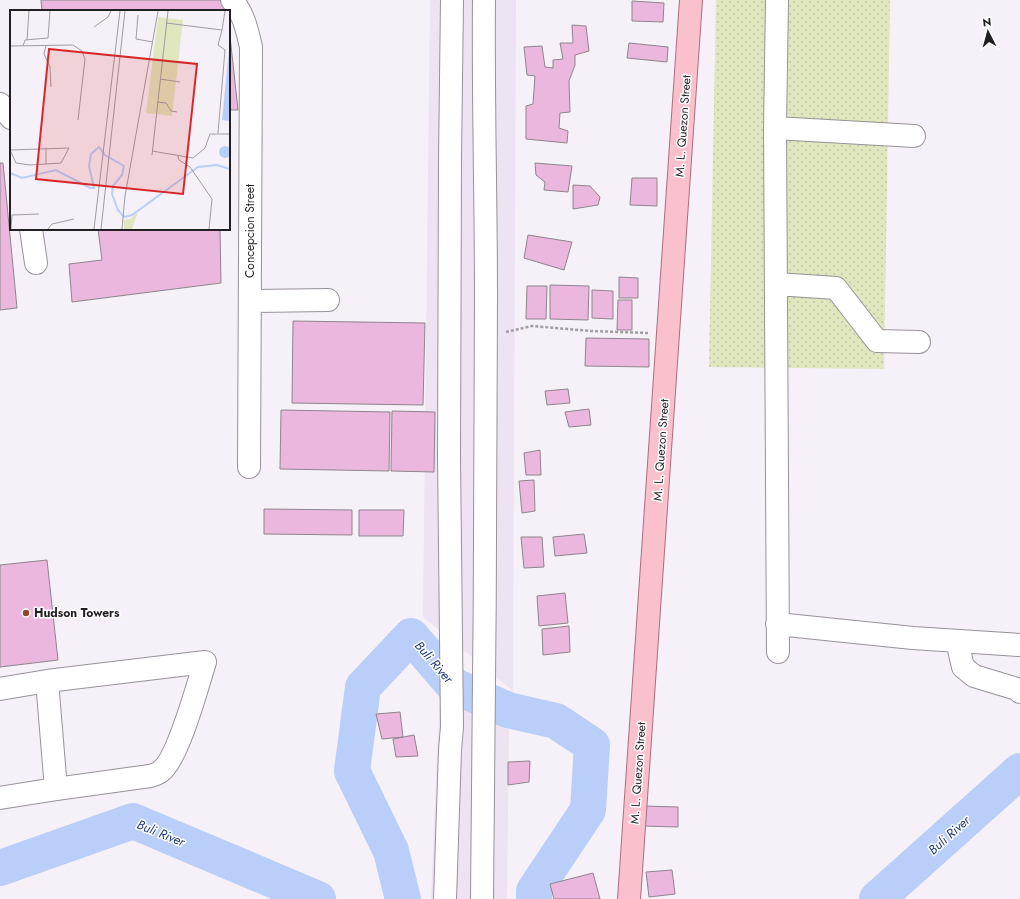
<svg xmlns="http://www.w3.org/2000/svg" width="1020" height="899" font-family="Jost,sans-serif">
<defs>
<pattern id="grass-dots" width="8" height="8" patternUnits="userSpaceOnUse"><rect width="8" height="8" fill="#e0e6be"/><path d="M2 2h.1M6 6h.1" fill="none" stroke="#c0c5a3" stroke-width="1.8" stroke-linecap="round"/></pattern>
</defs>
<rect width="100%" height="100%" fill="#f6f0f8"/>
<path fill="#ede3f2" d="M430,0H516L513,691L423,617Z
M440,684L509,727L507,899H431Z"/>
<path fill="url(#grass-dots)" d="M716,0H890L884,369L709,367Z"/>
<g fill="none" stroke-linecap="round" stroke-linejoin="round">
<path stroke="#b9cef8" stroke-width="36" d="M0,868L133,821L318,899
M403,899L391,851L352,771L363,687L411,636L454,686L508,710L556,721L592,745L588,810L534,891V899
M877,899L1020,771"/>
</g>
<path fill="#ebb7df" stroke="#8d868b" d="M41,0H225L227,11H42Z
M632,1L664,3L663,22L632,21Z
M572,25L586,26L589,51L575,55V65L569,81L570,112L560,113L559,128L568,131L567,143L526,139V106L533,104L535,76L527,75L524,47L542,46L545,67L553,68V60L563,59L560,43H573Z
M229,27L238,110H229Z
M629,43L668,47L667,62L627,58Z
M0,163H3L17,308L0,310Z
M535,163L572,166L568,192L544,190L545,182L536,175Z
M632,178H657V206L630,205Z
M573,185L590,186L600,197L598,205L573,209Z
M98,229H220L221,283L72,302L69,264L102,260Z
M528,235L572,242L564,270L524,258Z
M619,277L638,278V298H619Z
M550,285L589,286L588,320L550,319Z
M527,286H547L546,319H526Z
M592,290L613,291V319L592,318Z
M618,300H632V330H617Z
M293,321L425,323L423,405L292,403Z
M586,338L649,339V367L585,366Z
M568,389L570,403L547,405L545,391Z
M589,409L591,425L569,427L565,412Z
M281,410L390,412L389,471L280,469Z
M392,411L435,412L434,472L391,471Z
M540,450L541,475H526L524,453Z
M534,480L535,511L522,513L519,481Z
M264,509L352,510V535L264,534Z
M359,510H404L403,536H359Z
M584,534L587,553L555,556L553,537Z
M521,537H542L544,567L524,568Z
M47,560L58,660L0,667V565Z
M565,593L568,623L539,626L537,596Z
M569,626L570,652L543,655L542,629Z
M400,712L403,737L382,739L376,714Z
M414,735L418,756L396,757L393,739Z
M530,761L529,782L508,785V762Z
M643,806L678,807V827L642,826Z
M672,870L675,894L649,897L646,872Z
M593,873L600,899H554L550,884Z"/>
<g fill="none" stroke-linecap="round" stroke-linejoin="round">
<g stroke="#979299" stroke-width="24">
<path id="minor" d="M232,0C244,14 247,30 251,47L249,467
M777,0L775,128L778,652
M0,104L11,118
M775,128L914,136
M31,229L36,263
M776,284L836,288L877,341L919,342
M250,301L328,300
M777,624L913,638L1020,645
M957,641L963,667L974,676L1017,689L1020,692
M47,681L56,789
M0,689L47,681L205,662C198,684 178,759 161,771C158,774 153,775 150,776L56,789L0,798
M445,899L450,750L452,727L449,457L450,160L452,0
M482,899C484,699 486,498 486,298C486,199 483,99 484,0"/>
</g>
<g stroke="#ab6e7c" stroke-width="24">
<path id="major" d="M629,899L691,0"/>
</g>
<path stroke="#a29da3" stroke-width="2.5" stroke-dasharray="3 2" stroke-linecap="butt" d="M506,332L532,326L591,331L648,333"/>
<use href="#minor" stroke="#fff" stroke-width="22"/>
<use href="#major" stroke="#fac1cd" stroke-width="22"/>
</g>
<circle fill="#904925" stroke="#fff" stroke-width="1.5" cx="26" cy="613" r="4"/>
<g text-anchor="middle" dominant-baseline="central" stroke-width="3" stroke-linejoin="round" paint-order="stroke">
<g font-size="12" fill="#211f22" stroke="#fff">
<text transform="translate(683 126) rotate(-86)">M. L. Quezon Street</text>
<text transform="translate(250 231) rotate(-90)">Concepcion Street</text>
<text transform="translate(661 450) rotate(-86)">M. L. Quezon Street</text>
<text transform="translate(638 773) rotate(-86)">M. L. Quezon Street</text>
</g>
<g font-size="12" font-weight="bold" fill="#211f22" stroke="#fff" text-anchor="start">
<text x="34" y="613">Hudson Towers</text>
</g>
<g font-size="13" font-style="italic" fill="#1e3875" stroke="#fff">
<text transform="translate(434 662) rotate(49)">Buli River</text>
<text transform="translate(161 833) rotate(22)">Buli River</text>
<text transform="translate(949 835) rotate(-42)">Buli River</text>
</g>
</g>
<g transform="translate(10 10)">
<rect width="220" height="220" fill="#f6f0f8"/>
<path d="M148,7L173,10L162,106L136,103ZM128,202L122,219H114V210L120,209Z" fill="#e0e6be"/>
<path d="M220,30V111L212,110ZM209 142a6 6 0 1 1 12 0a6 6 0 1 1-12 0Z" fill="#b9cef8"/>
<path fill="none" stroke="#b9cef8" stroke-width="2" d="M0,163L12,168L46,160L80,178H84L79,156L81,144L89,137L95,145L114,156L112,165L103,176L102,184L108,200L114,207L122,205L188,157L207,155L220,159"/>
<path fill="none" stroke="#a19ca2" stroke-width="1" d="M128,5L126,29L143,32M156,13L212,20L208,35L215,40L208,123M84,17L98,7L101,1M212,20L215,1M17,30L19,1M36,35L34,44L40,57L41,77M0,36L63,35L72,41L75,49L68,110M13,36L15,30L38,28L40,1M0,45V62M150,69L170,72M147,92L156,93L161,101L167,102M0,140L59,138L51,153L20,155L6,153L0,140M142,141L183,148L195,138L200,124H220M142,145L158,1M168,146L169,150L180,157L202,189L199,219M36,154V138M1,219L2,205L29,204M38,219L42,214L64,209M84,219L110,1M91,219L115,1M112,219L115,186L148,1"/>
<path fill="#d62828" fill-opacity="0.15" stroke="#d62828" stroke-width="2" d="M39,39L187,54L173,184L26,169Z"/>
<rect width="220" height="220" fill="none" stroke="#211f22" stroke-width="2"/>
</g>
<g transform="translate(988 32) rotate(354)" stroke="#ffffff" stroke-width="3" paint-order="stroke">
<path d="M0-3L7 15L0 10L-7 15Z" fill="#211f22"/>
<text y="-6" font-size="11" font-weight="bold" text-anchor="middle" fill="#211f22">N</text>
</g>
</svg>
